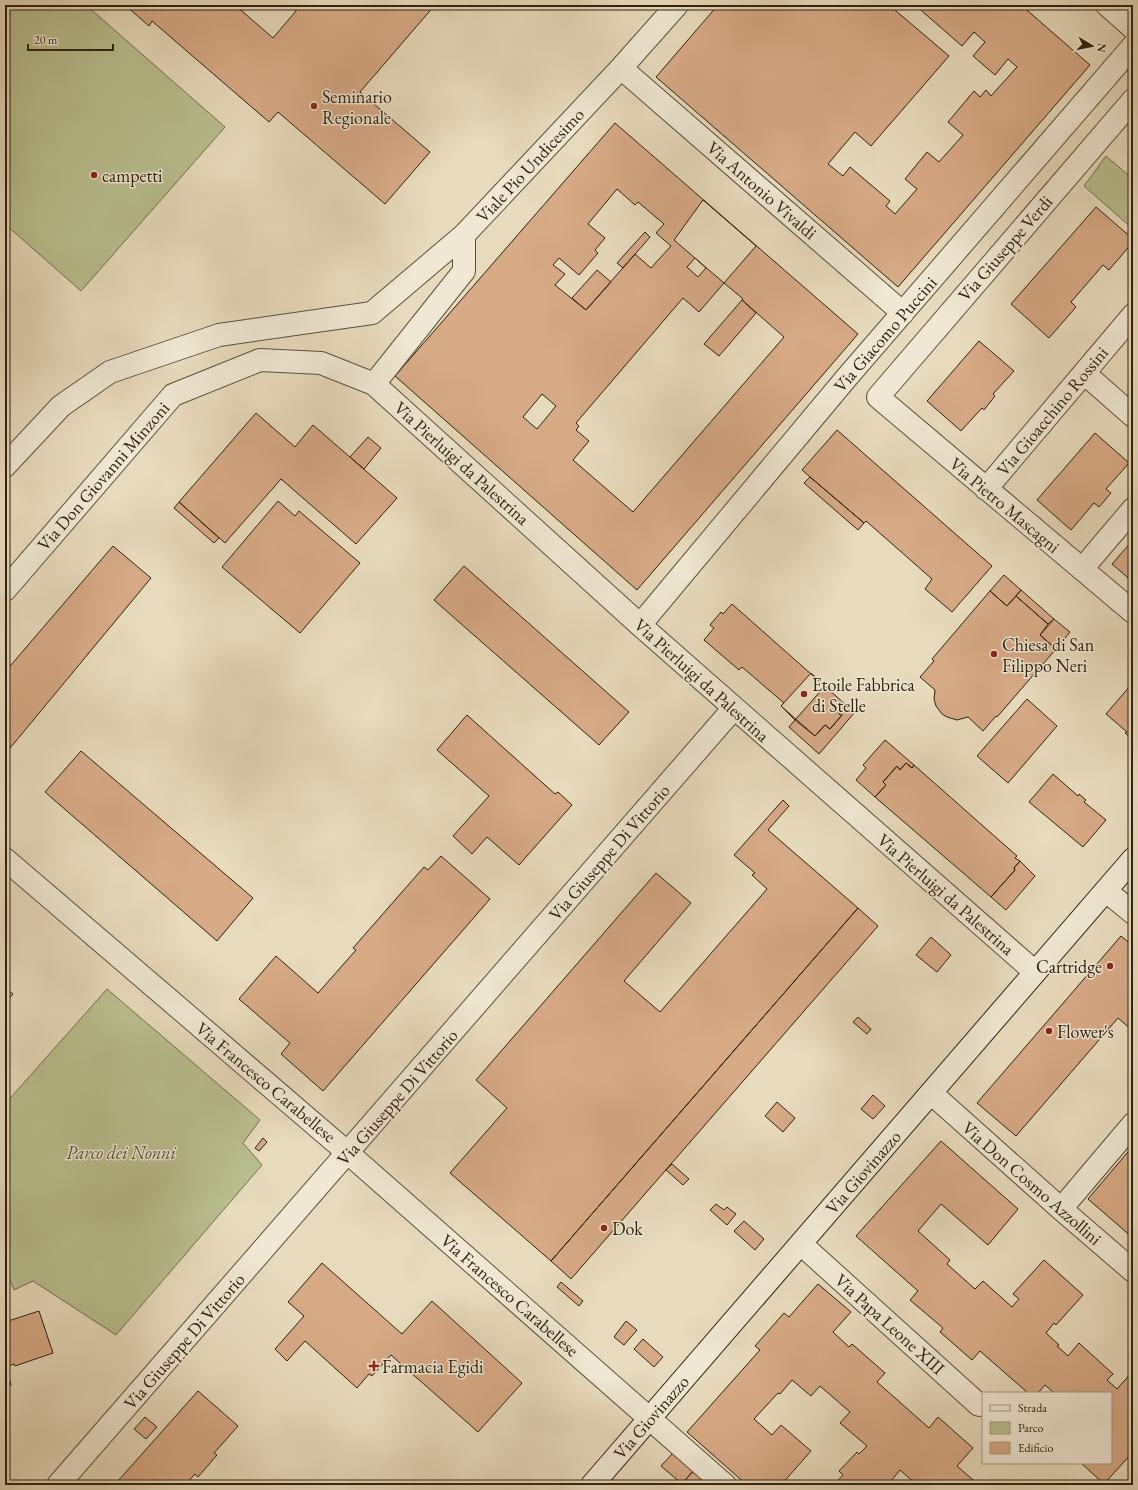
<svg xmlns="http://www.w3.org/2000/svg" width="1138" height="1490" font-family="'EB Garamond',serif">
<rect width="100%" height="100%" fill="#e8dbbd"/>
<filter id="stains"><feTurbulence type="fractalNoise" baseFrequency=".005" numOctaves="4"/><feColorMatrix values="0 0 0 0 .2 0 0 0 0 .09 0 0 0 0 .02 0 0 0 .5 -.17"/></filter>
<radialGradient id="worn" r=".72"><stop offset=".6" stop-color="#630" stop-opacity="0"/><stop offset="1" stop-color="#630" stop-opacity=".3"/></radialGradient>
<path fill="#b9bf8f" stroke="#747050" d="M5,5H86L225,127L81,291L5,224Z
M1106,156L1133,179V229L1084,186Z
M107,989L260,1120L243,1143L262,1165L116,1335L33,1281L14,1290L5,1267V1104Z"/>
<path fill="#d7aa86" stroke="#2f2210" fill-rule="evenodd" d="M125,5H235L273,38L301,5H435L360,92L430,152L385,204L278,112L269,122L152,21L149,26Z
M718,5H889L949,56L871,146L855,132L828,164L843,176L850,167L890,201L886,206L895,214L917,189L905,179L927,152L939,162L963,135L948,122L974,91L980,97L986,90L991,96L1017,67L1008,59L995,75L973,56L985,42L974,32L962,46L915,5H1021L1090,65L898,287L656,77Z
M1121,5H1133V16Z
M615,123L858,334L637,590L395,376ZM617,189L635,205L638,202L664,224L656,233L671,246L651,268L635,254L586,310L555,285L565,274L553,265L559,258L579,275L598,253L595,250L605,238L588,224ZM695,258L706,268L698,277L687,267ZM724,283L743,299L742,300L784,337L633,512L573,460L589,441L576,430L579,426L576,423L683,298L699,312ZM542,394L556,406L537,429L523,417Z
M703,200L756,246L724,283L674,240Z
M1096,207L1133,239V242L1109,270L1103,265L1071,302L1076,307L1049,338L1011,304Z
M645,232L650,237L623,268L617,263Z
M597,270L611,282L586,310L572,298Z
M742,300L756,313L719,356L704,344Z
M979,341L1014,371L993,394L995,396L984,410L982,408L961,431L927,401Z
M1133,392V411L1124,403Z
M256,413L295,447L313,425L397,498L356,544L281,479L225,543L179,502Z
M837,430L992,566L952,612L925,589L932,579L866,521L864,523L802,470Z
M1095,433L1129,463L1106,489L1111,493L1099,507L1094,503L1071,530L1037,500Z
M368,437L381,448L364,469L350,457Z
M810,477L864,523L858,530L804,483Z
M278,501L295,516L299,511L360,563L300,633L222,567Z
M179,502L219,538L214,543L174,508Z
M1133,540V582L1112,564Z
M113,546L151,578L6,753L5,672Z
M464,566L629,712L599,745L434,600Z
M1004,575L1021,590L1007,606L990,591Z
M1021,590L1054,619L1048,624L1016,596Z
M990,591L1007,606L1016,596L1048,624L1040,635L1056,649L997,717L996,716L983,731L968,717L957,720L947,717L942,714L936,706L934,699L935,690L920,677L934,661L932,659Z
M732,604L846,705L839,714L842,715L830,729L825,725L815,736L781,706L784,703L742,667L739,670L704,640L714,628L710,625L721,612L723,614Z
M1054,619L1070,632L1056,649L1040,635Z
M811,673L825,686L795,720L781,706Z
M1130,686L1133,688V740L1125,733L1127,732L1106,714Z
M1027,699L1057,726L1008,783L977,756Z
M846,705L855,712L819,754L789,727L795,720L815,736L825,725L830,729L842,715L839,714Z
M467,715L555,794L558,792L572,805L519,865L487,837L472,854L453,836L489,796L437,750Z
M885,740L914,765L912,768L906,763L900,770L897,766L883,782L886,785L875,797L856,780L866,768L863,765Z
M81,751L253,898L217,941L45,792Z
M906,763L912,768L914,765L1017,856L1015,858L1020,861L1014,868L1015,870L991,897L875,797L886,785L883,782L897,766L900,770Z
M1053,774L1078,796L1079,794L1086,800L1084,802L1106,820L1083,847L1029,802Z
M783,800L789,806L768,830L858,908L551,1261L450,1173L507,1108L476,1080L656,873L691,903L624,981L660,1012L767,889L752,875L755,873L734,855Z
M441,856L490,899L323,1091L281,1054L290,1043L239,999L276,956L318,993L356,950L353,948L424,867L428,870Z
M1020,861L1035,876L1006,910L991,897L1015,870L1014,868Z
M858,908L878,926L571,1279L551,1261Z
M1121,936L1133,946V1031L1118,1018L1016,1136L977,1103Z
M931,937L951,955L937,972L916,955Z
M5,988L13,994L5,1003Z
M858,1017L871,1029L867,1034L853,1022Z
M873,1095L885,1106L873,1119L861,1109Z
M777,1102L795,1118L783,1132L765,1116Z
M263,1138L267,1142L259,1151L255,1148Z
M941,1141L1018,1209L988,1245L941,1204L918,1231L950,1260L947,1264L975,1289L983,1281L1012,1307L1019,1299L1013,1294L1044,1260L1083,1295L1056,1325L1054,1323L1046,1333L1059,1345L1057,1346L1068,1356L1079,1343L1113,1374L1107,1380L1117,1389L1133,1371V1452L1104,1484L1081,1463H1111V1393H1054L1045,1385L1038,1393H1028L980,1351L972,1360L940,1332L943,1328L910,1300L918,1291L856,1236Z
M1133,1146V1238L1088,1199Z
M672,1164L689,1179L683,1185L666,1170Z
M716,1204L724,1210L727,1207L736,1214L727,1225L710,1210Z
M744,1221L764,1239L755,1250L734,1231Z
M322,1263L402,1334L432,1301L522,1383L478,1432L391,1355L372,1376L369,1374L357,1388L305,1341L287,1361L275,1349L304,1316L288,1302Z
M561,1282L583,1301L579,1306L557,1287Z
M818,1284L851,1312L833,1332L849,1347L852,1344L885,1373L877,1382L929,1428L938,1417L973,1448L957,1466L979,1485H917L900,1470L891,1481L895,1485H834L843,1475L839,1471L857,1452L859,1454L867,1446L840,1423L850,1412L820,1386L811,1396L792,1380L780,1394L778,1393L754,1419L772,1435L781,1425L811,1451L781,1485H747L687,1432L760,1350L755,1346L784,1313L789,1317Z
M39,1311L53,1353L15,1366L14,1364L6,1367L11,1385L5,1387V1322Z
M626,1321L637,1330L624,1345L614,1337Z
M643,1339L663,1357L654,1367L634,1349Z
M198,1391L238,1426L214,1453L217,1455L198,1477L195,1474L185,1485H122L118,1481Z
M145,1417L157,1427L146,1439L134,1429Z
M673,1453L693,1471L682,1484L661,1466Z
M693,1471L708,1485H681Z"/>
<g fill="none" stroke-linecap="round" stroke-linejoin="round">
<g stroke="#5d503b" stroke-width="24">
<path id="street" d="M1107,5L1133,28
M621,68L903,313
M1133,100L878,397L1133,612
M1084,373L1133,416
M374,384L464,271V235
M5,466L61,406L110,372L219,335L372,313L464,235L621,68L677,5
M986,489L1133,315
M1082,569L1133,509
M5,590L173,395L260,360L321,363L374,384L640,625L1035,972
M640,625L848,376L1133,46
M5,859L348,1153L725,1485
M1106,891L1133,913
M931,1093L1061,1209L1133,1271
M1061,1209L1133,1124
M801,1244L979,1405
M58,1485L734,708"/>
</g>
<g stroke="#2f2210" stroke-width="24">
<path id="secondary" d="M592,1485L1133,859"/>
</g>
<use href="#street" stroke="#f0e8d4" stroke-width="22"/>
<use href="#secondary" stroke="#f0e8d4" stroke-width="22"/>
</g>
<g fill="#8f2418" stroke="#f0e8d4" stroke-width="1.5">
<circle cx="314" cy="106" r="4"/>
<circle cx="94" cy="175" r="4"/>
<circle cx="994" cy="654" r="4"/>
<circle cx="804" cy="694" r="4"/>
<circle cx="1110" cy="966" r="4"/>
<circle cx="1049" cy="1031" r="4"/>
<circle cx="604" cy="1228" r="4"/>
<path d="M372 1360h4v4h4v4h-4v4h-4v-4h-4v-4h4z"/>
</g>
<g text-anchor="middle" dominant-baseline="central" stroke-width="3" stroke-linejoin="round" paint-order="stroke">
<g font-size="18" fill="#2f2210" stroke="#f0e8d4" text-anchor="start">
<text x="322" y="96">Seminario<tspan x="322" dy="21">Regionale</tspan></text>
<text x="102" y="175">campetti</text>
<text x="1002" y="644">Chiesa di San<tspan x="1002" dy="21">Filippo Neri</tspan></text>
<text x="812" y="684">Etoile Fabbrica<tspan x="812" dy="21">di Stelle</tspan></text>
<text x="1102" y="966" text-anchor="end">Cartridge</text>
<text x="1057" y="1031">Flower's</text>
<text x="612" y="1228">Dok</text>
<text x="382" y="1366">Farmacia Egidi</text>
</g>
<g font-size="18" fill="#2f2210" stroke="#f0e8d4">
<text transform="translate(530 165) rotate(-47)">Viale Pio Undicesimo</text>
<text transform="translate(762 190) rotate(41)">Via Antonio Vivaldi</text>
<text transform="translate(1005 248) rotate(-49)">Via Giuseppe Verdi</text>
<text transform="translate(885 334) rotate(-49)">Via Giacomo Puccini</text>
<text transform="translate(1052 411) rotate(-50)">Via Gioacchino Rossini</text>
<text transform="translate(462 463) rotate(42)">Via Pierluigi da Palestrina</text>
<text transform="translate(103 476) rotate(-49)">Via Don Giovanni Minzoni</text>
<text transform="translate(1005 505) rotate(40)">Via Pietro Mascagni</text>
<text transform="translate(702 680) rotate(42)">Via Pierluigi da Palestrina</text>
<text transform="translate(609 852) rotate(-49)">Via Giuseppe Di Vittorio</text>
<text transform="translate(946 894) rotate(41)">Via Pierluigi da Palestrina</text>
<text transform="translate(266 1082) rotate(40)">Via Francesco Carabellese</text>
<text transform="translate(397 1097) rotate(-49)">Via Giuseppe Di Vittorio</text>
<text transform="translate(863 1172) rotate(-49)">Via Giovinazzo</text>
<text transform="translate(1032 1183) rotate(41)">Via Don Cosmo Azzollini</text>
<text transform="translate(510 1295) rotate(41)">Via Francesco Carabellese</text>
<text transform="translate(890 1324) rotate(42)">Via Papa Leone XIII</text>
<text transform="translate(184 1341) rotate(-49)">Via Giuseppe Di Vittorio</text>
<text transform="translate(651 1417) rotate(-49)">Via Giovinazzo</text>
</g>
<g font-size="18" font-style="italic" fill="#585136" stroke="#f0e8d4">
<text x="121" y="1152">Parco dei Nonni</text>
</g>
</g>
<rect width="1138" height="1490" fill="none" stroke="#e8dbbd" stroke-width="20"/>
<rect x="6" y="6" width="1126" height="1478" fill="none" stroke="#2f2210" stroke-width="2"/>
<rect x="10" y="10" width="1118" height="1470" fill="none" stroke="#2f2210"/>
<rect x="982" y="1392" width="130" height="72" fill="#f0e8d4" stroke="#a39986"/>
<rect x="990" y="1405" width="20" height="6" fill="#f0e8d4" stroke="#a39986"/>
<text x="1018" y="1412" font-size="12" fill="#2f2210">Strada</text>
<rect x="990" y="1422" width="20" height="12" fill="#b9bf8f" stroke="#a39986"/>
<text x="1018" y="1432" font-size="12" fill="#2f2210">Parco</text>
<rect x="990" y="1442" width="20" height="12" fill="#d7aa86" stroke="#a39986"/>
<text x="1018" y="1452" font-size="12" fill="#2f2210">Edificio</text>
<g transform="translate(1092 46) rotate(100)" stroke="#f0e8d4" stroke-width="3" paint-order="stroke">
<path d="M0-3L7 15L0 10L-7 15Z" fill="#2f2210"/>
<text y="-6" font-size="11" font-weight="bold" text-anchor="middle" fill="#2f2210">N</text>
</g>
<path d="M28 44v6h85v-6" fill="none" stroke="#2f2210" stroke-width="2"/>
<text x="34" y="44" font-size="12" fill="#2f2210" stroke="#f0e8d4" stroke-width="3" paint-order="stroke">20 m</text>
<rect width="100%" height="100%" filter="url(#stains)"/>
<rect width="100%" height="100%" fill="url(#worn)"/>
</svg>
